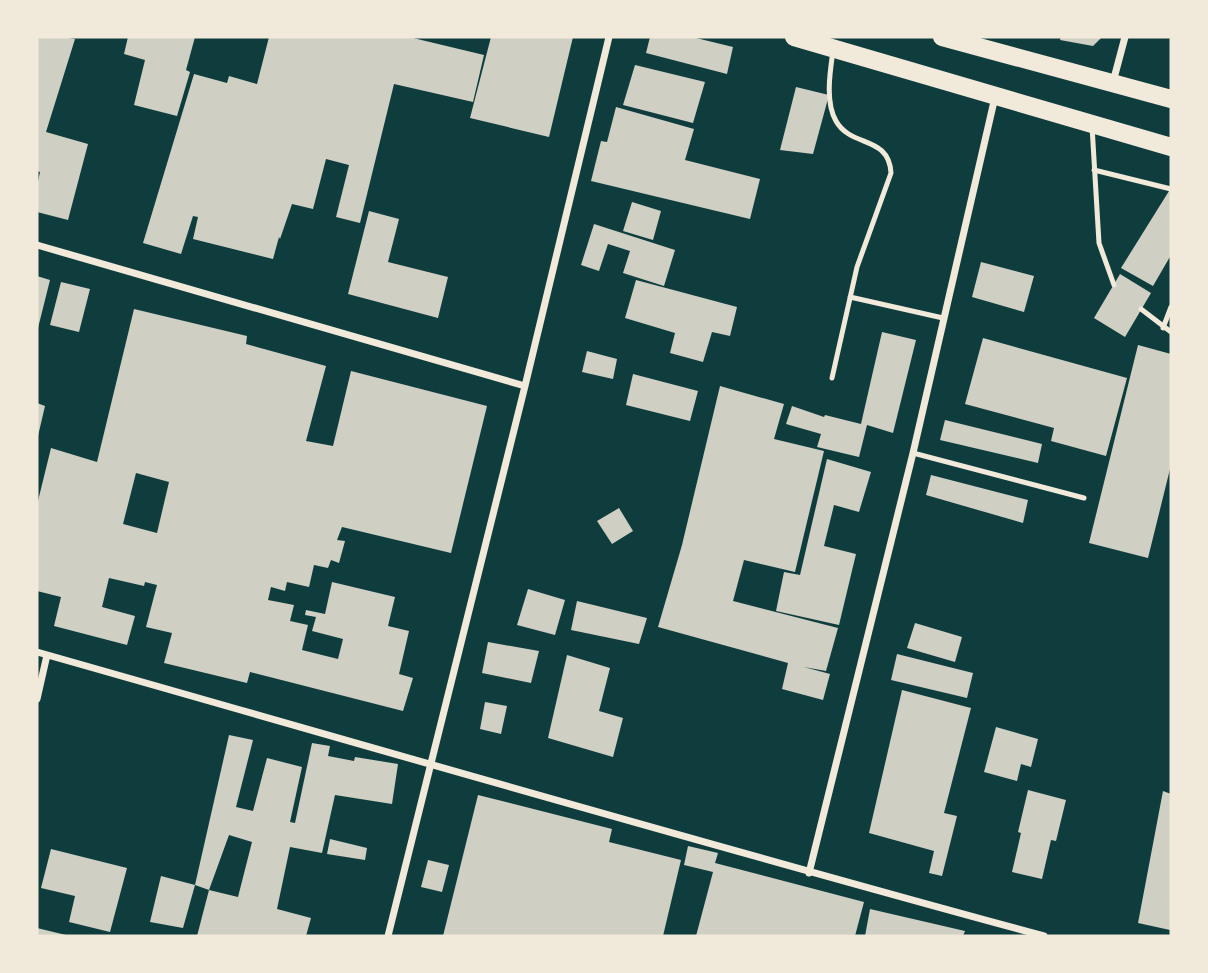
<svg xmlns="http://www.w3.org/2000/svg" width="1208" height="973" font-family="'DM Sans',sans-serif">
<rect width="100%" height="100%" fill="#0f3d3e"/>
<path fill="#cfcfc3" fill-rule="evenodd" d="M37,37H63L75,39L46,132L88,144L68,220L37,212V186L40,172L37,171Z
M128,37H195L186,70L190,72L177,116L134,105L145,60L124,54Z
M269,37H409L484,55L473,102L394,84L360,223L336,217L349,165L326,159L313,209L292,204L280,239L279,237L273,259L193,239L198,217L193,216L181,254L143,243L194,74L227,83L229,76L257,84Z
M491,37H573L549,137L470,118Z
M650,37H692L733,47L727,74L646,53Z
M1061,37H1102L1093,46L1060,40Z
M635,65L705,82L693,123L623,105Z
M796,87L829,95L813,154L780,150Z
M616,107L694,129L685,160L760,179L750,219L591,181L601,141L607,142Z
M1169,191H1171V255L1153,286L1121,268Z
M632,202L661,211L653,240L623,231Z
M369,211L399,219L388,262L448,277L438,318L348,294Z
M594,224L675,250L664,286L623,273L630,251L608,244L599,271L581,265Z
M981,262L1034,276L1024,312L972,297Z
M1120,274L1151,293L1125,337L1094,318Z
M37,276L50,280L38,328H37Z
M636,280L737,307L730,336L712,332L703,362L670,353L675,333L625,318Z
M61,282L90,289L79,332L50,325Z
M134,309L247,336L246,344L326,366L306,441L333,446L351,371L487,406L451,553L342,527L337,540L345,541L339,563L331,560L328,568L314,565L309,587L287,582L285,591L271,587L268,600L294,605L290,621L308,625L302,650L338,659L343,639L312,631L316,617L305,615L306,610L325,614L332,582L395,597L388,626L409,631L399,674L413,678L403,711L250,672L247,683L164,663L172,633L146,627L157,585L145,582L144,586L109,578L102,607L135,616L127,645L54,626L61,597L37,591V505L51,448L97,462ZM136,473L169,482L157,533L123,524Z
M882,332L916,340L893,433L867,425L859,457L817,447L821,434L786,424L792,406L824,417L825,415L861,424Z
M983,338L1127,378L1106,456L1051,441L1054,428L965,404Z
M1138,345L1171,354V465L1148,558L1089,543Z
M587,351L617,359L613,379L582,372Z
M633,374L698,391L690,421L626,405Z
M720,386L784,404L774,439L824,451L795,572L744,560L733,601L838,628L826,671L804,667L830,674L823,700L782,689L788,663L658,627L682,545Z
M37,403L45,406L38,436H37Z
M945,420L1042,444L1038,463L940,440Z
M827,459L871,472L859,512L834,505L824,546L856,554L839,625L776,611L784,572L800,575Z
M931,475L1028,500L1023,523L926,495Z
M619,508L633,531L612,544L597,521Z
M528,589L565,600L555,635L517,625Z
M577,601L647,618L639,644L571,630Z
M915,623L962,637L955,662L907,648Z
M488,642L539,651L531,683L482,673Z
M897,654L973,673L967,698L891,680Z
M567,655L610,668L599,711L623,718L613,757L548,738Z
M902,690L971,708L944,813L957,816L942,876L929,873L934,851L869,833Z
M485,702L507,706L501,734L480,729Z
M996,727L1038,739L1031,767L1021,764L1017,781L984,772Z
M229,735L253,740L236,807L253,811L267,758L302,767L290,822L295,823L312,743L330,746L328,756L354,761L355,757L398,764L392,804L335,795L322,853L290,847L277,909L311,918L306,936H197L209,890L195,885L183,928L150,922L161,876L195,885ZM229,835L252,842L238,897L209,890Z
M1028,790L1066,800L1056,841L1051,840L1042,879L1012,872L1021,833L1018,832Z
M1163,791L1171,794L1170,930L1138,923Z
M478,795L612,829L609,842L681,860L663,936H443Z
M330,839L367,848L365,860L327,854Z
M688,846L718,853L715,863L864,902L855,936H696L713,872L684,865Z
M51,849L127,868L110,932L69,922L75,896L41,888Z
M428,860L449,865L442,892L421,887Z
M870,909L965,931L963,936H865Z
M37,928L66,935V936H37Z"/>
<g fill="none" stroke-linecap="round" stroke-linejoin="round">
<path stroke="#f1e9da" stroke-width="5" d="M1092,126L1099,243L1114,285
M1094,170L1171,189
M850,297L943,318
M1141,309L1171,332
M1163,328L1171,307
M832,378L857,267L891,173C889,135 851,148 836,121C825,102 830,72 833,51
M913,453L1084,498"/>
<path stroke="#f1e9da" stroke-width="7" d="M1113,82L1125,37
M37,245L525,386
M37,652C372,747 707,845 1044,936
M37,699L47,655
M809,873L913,453L995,97
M388,936L525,386L609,37"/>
<path stroke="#f1e9da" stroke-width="18" d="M794,37L1171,147
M942,37L1171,99"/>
</g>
<rect width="1208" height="973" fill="none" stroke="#f1e9da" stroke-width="77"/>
</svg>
